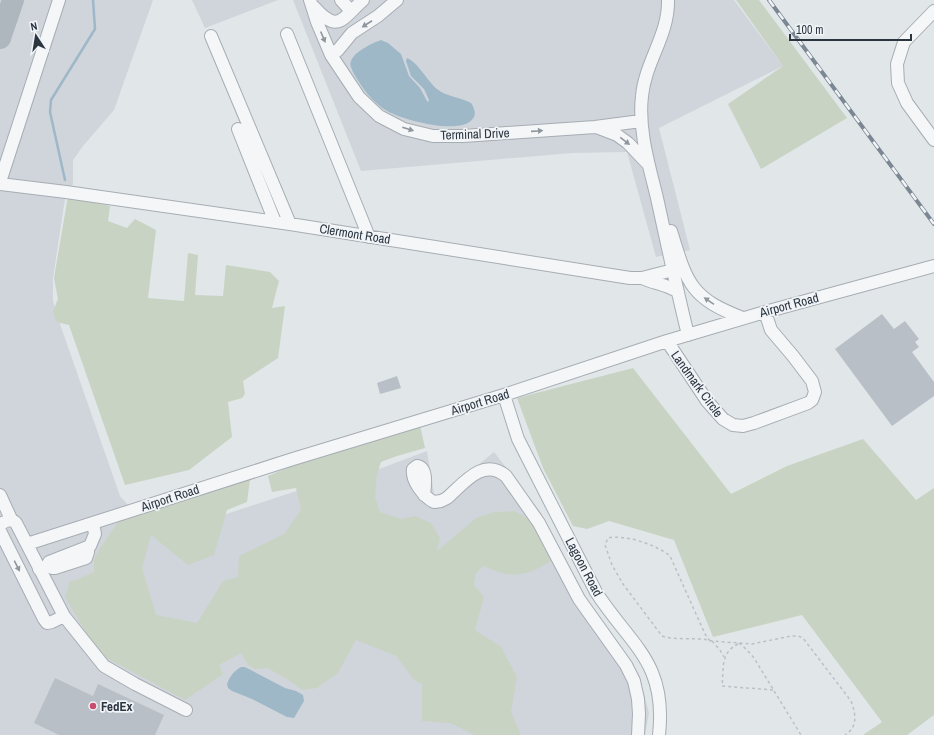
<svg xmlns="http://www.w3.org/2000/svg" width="934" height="735" font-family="'Archivo Narrow',sans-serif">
<rect width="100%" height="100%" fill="#e1e6e9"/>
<path fill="#d0d5db" d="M0,0H153L114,110L83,146L73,160V184L66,192L53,278V301L60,324L120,496L156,537L327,481L363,475L427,451L435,500L494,452L541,513L581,590L639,675L649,713L645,735H0Z
M192,0H278L205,28Z
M293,0H734L783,66L659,128L690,250L656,257L627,152L572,153L361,171Z"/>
<path fill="#c9d3c3" d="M736,0H759L847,118L761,169L728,104L783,66Z
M68,196L110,206L108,221L127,228L135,219L156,230L148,298L184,301L188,253L198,255L195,295L223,296L226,265L270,272L279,281L272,308L285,306L278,358L243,381L245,394L242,398L228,402L232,437L189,470L125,485L69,325L56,322L53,311L58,299L54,278Z
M633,368L731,494L787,466L863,439L916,500L934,488V715L907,735H863L882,722L802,615L713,637L674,540L609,521L587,529L573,526L543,468L517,398Z
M420,425L425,448L397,456L381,462L377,475L375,497L380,512L402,519L415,516L431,523L440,538L437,551L476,518L494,512L515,511L535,523L552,560C528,577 510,579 484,566L476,573L474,585L484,597L475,630L501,647L517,677L511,712L521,735H475L450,723L422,721V684L414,680L396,656L356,640L338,673L317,688L302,690L287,679L267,668L255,669L248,665L241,653L219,665L223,674L185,700L99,654L65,597L70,581L76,580L94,572V559L102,545L120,519L250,479L247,502L227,510L214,555L188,565L151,535L142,568L156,615L197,623L223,581L238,577L239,556L284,534L301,510L296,488L272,492L268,476L296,464Z"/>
<path fill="#9eb8c8" d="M381,40L388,43L401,54L409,76L420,88L427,101L428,102L429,100L424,89L411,76L406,61L407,58C418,62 427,81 437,89C447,97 460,97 471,103C474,107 476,113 474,117C464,137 403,120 387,111C372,102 362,88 353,72C352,69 349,65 351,61C354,52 372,43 381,40Z
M241,667H245L285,688L296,691L303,695L304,701L294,718L287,717L252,699L232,691L228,688L227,684C230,676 234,671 241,667Z"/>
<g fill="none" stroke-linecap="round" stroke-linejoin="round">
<path stroke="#9eb8c8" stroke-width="2.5" d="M65,180L50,112L51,100L95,29L93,0"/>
<path stroke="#aeb6be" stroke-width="22" d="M0,38L13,0"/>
</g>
<path fill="#b9bfc6" d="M882,314L894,329L905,321L919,339L915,342L919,347L912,352L934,382V396L892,426L835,349Z
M397,376L401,388L380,394L377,383Z
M55,678L93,696L98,684L164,715L155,735H59L34,723Z"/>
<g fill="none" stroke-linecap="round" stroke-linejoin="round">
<g stroke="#a6adb3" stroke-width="14">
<path id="minor" d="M310,0L317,22L331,55L359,97L379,116L404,129L433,136H463L595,127L641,121
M341,0L351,11
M668,0C669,35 645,62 642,96C638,130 649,165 657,198C667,244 677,290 688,335
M314,7C338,34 342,19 363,0
M934,11L904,42L897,64L898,83L907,103L934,140
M287,34L369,237
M211,36L290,224
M331,55L338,50L352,33L378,16L397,0
M596,127L617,135L628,143L648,164
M238,129L275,222
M0,182L59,0
M0,184L66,192L290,224L630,278H642L673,270
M671,231C687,283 690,298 743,318
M642,278C655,284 666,284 678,292
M667,341L707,401L723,419L733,425L743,426L754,423L808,403L812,400L815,392L812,381L793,356L771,330L765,312
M504,395L518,439L596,592C631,646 667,662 659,735
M0,495L11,519
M424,495C425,486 428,468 417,466L413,469C411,481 424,497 434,502L441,501L447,498C464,483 483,457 506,476L539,523L579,599L626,665L634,681L638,699L639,714L638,735
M0,524L11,519L16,523L64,616
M0,531L44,619L47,623L52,622L64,616L104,666L135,684L186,710
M27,544L293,459L504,395L667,341L765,312L934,266
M52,568H55L86,558L88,552V548
M39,569L47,567L49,562L90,546L95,534L93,523"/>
</g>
<path stroke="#bbc0c4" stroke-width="1.5" stroke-dasharray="3 3" stroke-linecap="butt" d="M710,641L705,634L670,556C657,545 625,534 608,538L605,545L612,565L623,584L662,636C674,640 687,638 699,639C704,639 708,640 712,641L752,644L791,636H798L803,638L851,701C856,714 858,727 845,735
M712,641L720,650L724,657
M739,643L746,649L754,658L801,735
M738,644C720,653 724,668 722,686L773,690"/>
<use href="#minor" stroke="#f4f6f8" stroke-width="12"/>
<g stroke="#7b8792" stroke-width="4">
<path id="rail" d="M769,0L934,224"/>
</g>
<use href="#rail" stroke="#f1f4f7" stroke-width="2.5" stroke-dasharray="8" stroke-linecap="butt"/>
</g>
<defs><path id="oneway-solid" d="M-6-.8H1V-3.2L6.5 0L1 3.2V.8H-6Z"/></defs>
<g fill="#8f969c">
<use href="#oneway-solid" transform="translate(367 24) rotate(147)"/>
<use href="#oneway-solid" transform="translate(323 37) rotate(67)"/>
<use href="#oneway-solid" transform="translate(408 129) rotate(17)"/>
<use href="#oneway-solid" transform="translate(537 131) rotate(-4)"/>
<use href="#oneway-solid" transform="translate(625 141) rotate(37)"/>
<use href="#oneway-solid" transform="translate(709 301) rotate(-146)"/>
<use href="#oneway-solid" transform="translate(17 566) rotate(63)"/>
</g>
<circle fill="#c94c6f" stroke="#f1f4f7" stroke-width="1.5" cx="93" cy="706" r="4"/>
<g text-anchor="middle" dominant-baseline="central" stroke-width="3.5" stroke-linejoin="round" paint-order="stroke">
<g font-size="13" fill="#2a3540" stroke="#f1f4f7">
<text transform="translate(475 134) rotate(-2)">Terminal Drive</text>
<text transform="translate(355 234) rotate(9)">Clermont Road</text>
<text transform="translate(789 305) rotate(-15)">Airport Road</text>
<text transform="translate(697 384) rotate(54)">Landmark Circle</text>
<text transform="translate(480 402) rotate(-17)">Airport Road</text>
<text transform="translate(170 498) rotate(-18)">Airport Road</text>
<text transform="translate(584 567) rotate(62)">Lagoon Road</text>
</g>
<g font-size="13" font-weight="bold" fill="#2a3540" stroke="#f1f4f7" text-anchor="start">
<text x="101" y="706">FedEx</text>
</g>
</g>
<g transform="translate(36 36) rotate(348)" stroke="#f1f4f7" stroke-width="3" paint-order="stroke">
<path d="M0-3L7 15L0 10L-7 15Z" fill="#2a3540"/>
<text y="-6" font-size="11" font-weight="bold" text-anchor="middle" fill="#2a3540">N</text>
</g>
<path d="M790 34v6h121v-6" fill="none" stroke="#2a3540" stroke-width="2"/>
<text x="796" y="34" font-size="12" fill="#2a3540" stroke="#f1f4f7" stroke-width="3" paint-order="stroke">100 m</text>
</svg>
